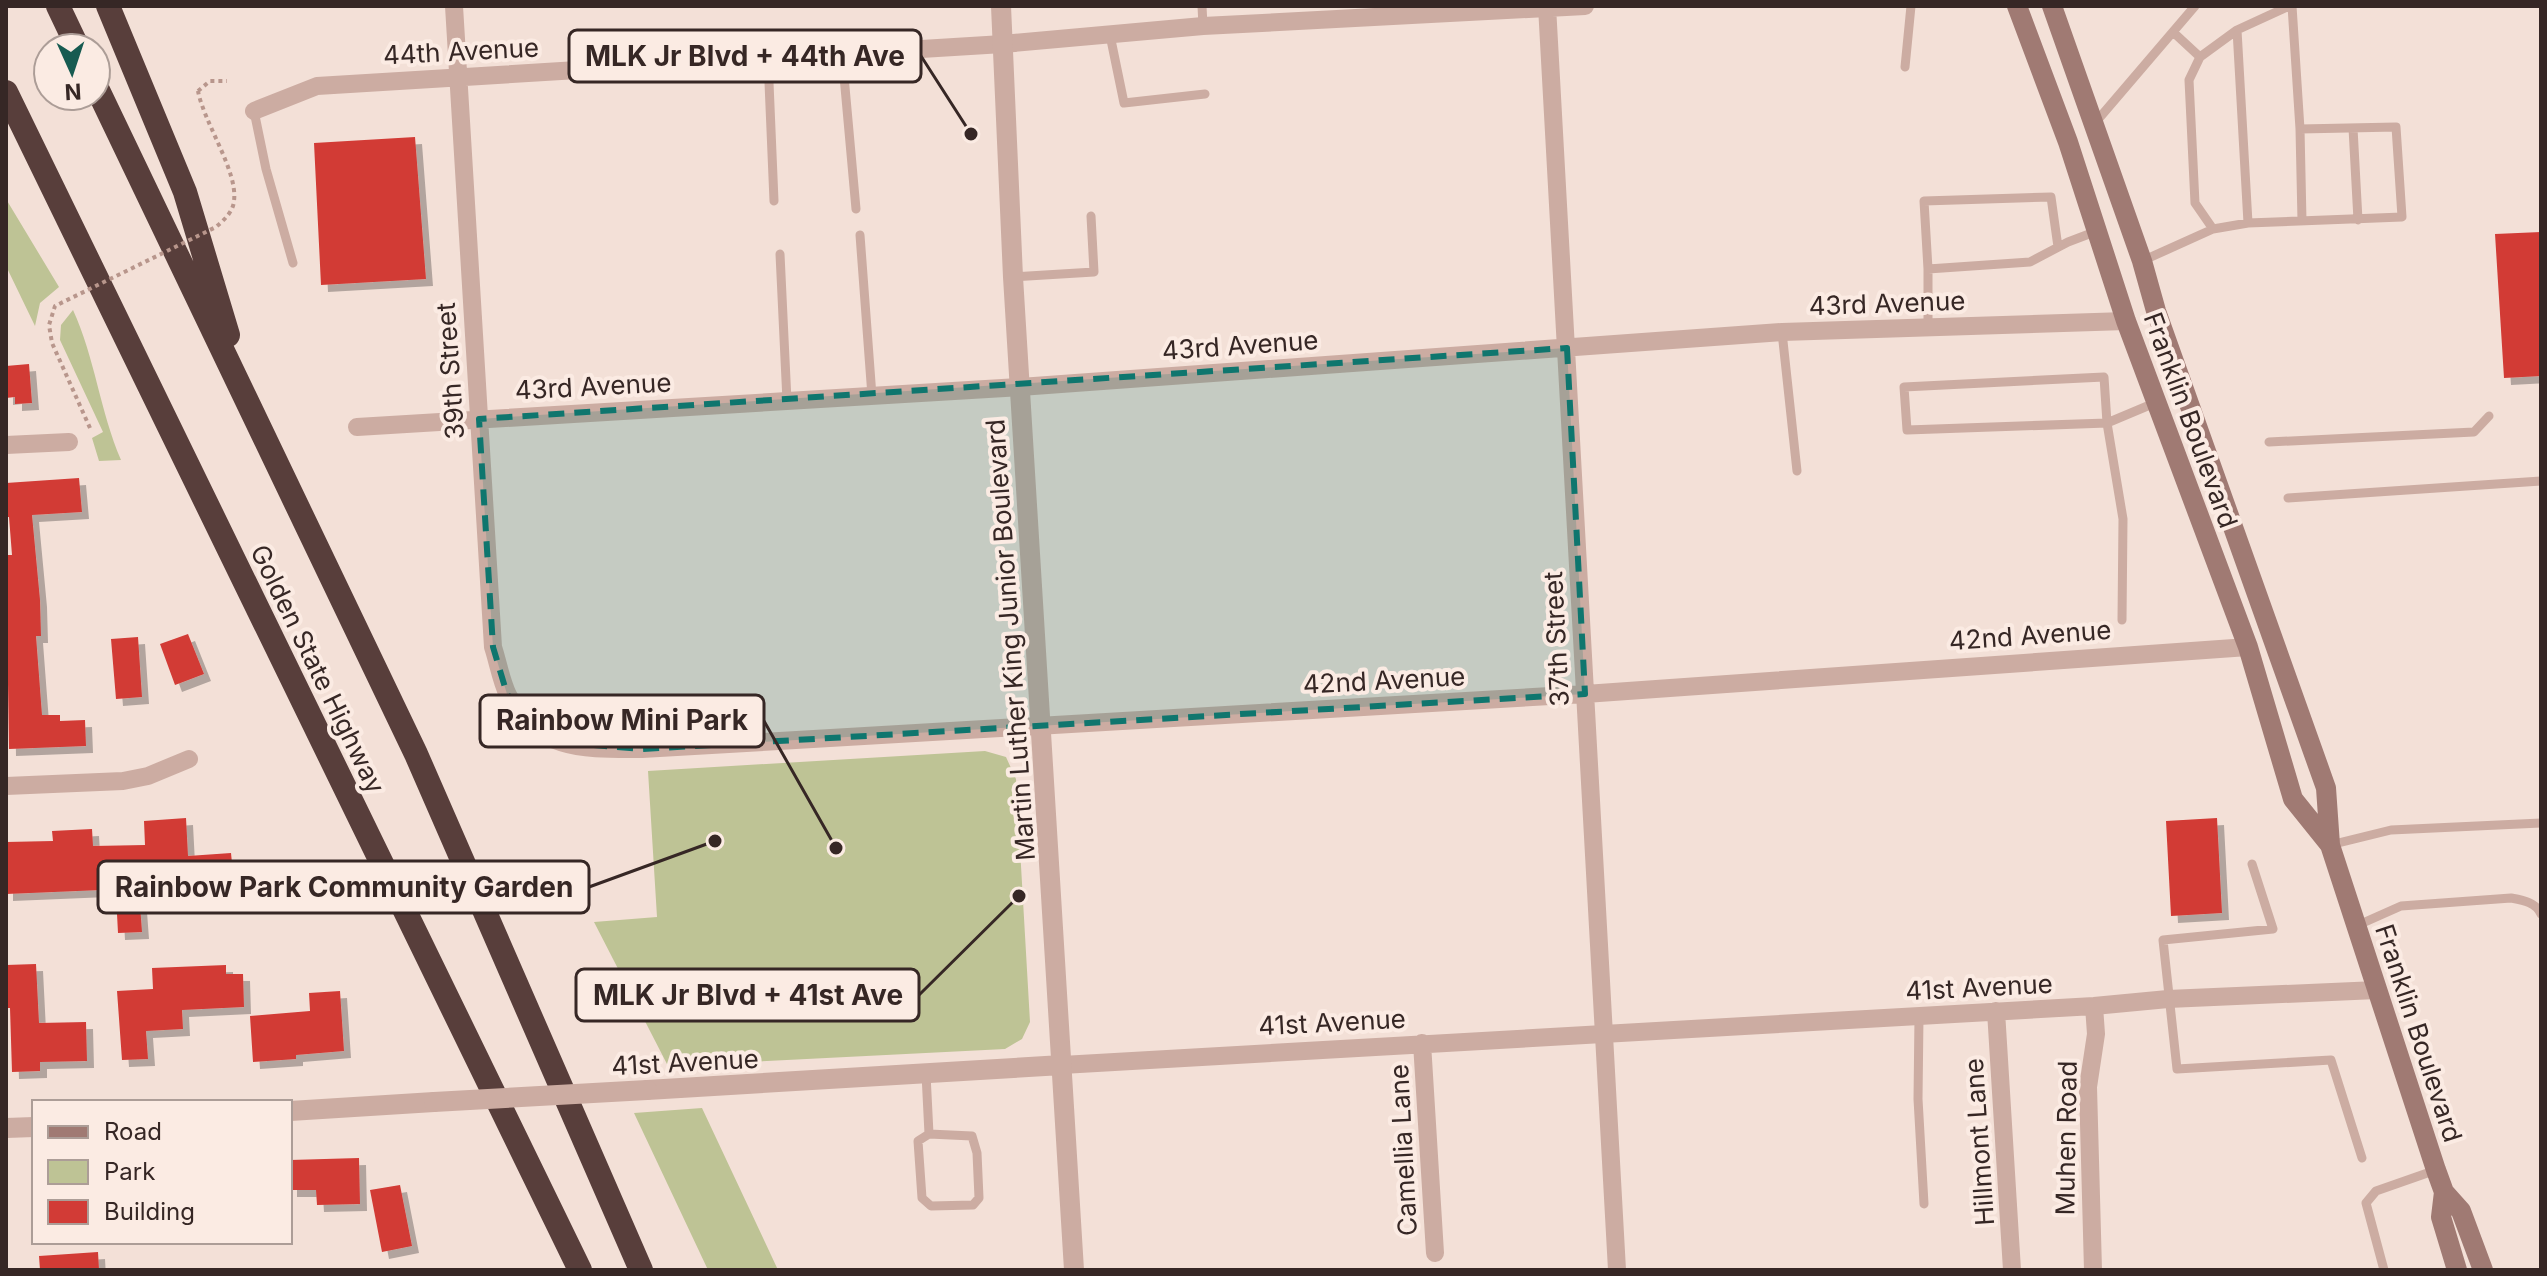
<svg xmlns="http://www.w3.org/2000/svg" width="2547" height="1276" font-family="Inter,sans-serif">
<defs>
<filter id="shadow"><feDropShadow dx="7" dy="7" stdDeviation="0" flood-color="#0004"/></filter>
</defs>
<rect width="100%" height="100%" fill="#f3e0d7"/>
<path fill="#bec395" d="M6,199L59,287L40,303L35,326L6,266Z
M73,310C95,358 100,411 121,460L99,461L92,438L103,432L60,340L61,325Z
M985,751L1006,757L1016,779L1030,1022L1022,1039L1005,1049L668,1066L594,922L657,917L648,771Z
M702,1108L771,1255L778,1270H708L634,1113Z"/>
<path fill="#d23b36" filter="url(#shadow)" d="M415,137L426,279L321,285L314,143Z
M2541,232V376L2504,378L2495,234Z
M29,364L32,403L15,404V397L6,398V366Z
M79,478L82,512L32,515L40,600L41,636H36L42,715H60V721L85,720L86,746L9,749L6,555H12L9,517H6V483Z
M188,634L204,674L175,685L160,644Z
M138,637L142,697L116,699L111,639Z
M186,818L188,856L231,853L233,873L171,880L170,867L136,868L137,905H140L142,932L118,933L116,895L101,896V890L6,894V842L53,841L52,831L92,829L93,846L145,845L144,821Z
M2217,818L2222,913L2171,916L2166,821Z
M36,964L39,1023L86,1022L87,1061L40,1062V1071L12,1072L10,1008H6V965Z
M226,965V974H243L244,1007L182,1010L183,1029L146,1031L148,1059L122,1060L117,991L153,989L152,968Z
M340,991L344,1051L296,1055V1059L253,1062L250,1016L310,1011L309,993Z
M359,1158L360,1204L317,1205L316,1190H290V1160Z
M400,1185L412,1246L382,1252L370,1190Z
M98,1252L99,1270H40L39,1256Z"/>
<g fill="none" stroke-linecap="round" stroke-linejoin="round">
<path stroke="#b8968c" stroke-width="4" stroke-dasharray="4 4" stroke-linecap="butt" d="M198,91L210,81H227"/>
<path stroke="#ccaca2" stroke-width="9" d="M1202,6L1203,26
M2237,30L2248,223
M2173,32L2200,57
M1110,35L1124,103L1205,94
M842,54L856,209
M768,59L774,201
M1905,67L1911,6
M254,111L266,169L293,263
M2095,123L2195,6
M2353,128L2358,220
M2300,129L2302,221
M2213,229L2195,203L2189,80L2200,57L2237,30L2289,6
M860,235L872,396
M780,254L787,401
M2142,261L2213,229L2248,223L2402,217L2396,127L2300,129L2292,6
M1928,269L1924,201L2051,197L2058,247
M1013,277L1094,272L1091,216
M1928,328V269L2030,262L2068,242L2097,231
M1782,332L1797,471
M2104,377L2107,423L1907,430L1904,387Z
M2269,442L2474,432L2489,416
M2288,498L2541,481
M2122,620L2123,519L2107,423L2157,402
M2330,845L2391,830L2541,823
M2252,864L2273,929L2163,940L2177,1069L2331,1060L2362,1158
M2356,926L2401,906L2511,898C2522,900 2536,902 2541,914
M1919,1017L1918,1099L1924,1204
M926,1074L929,1134L972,1136L977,1153L979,1198L973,1205L931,1206L922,1198L918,1141L929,1134
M2384,1270L2366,1203L2376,1191L2436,1170"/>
<path stroke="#ccaca2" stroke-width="18" d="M454,6L493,647C498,662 501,681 508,695C538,752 585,749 642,749L1585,694L2248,647
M1547,6L1617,1270
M254,111L317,86L1003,44L1203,26L1585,6
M357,427L1020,387L1782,332L2126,321
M6,445L69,442
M6,786L123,781L148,776L189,759
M1996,1011L2012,1270
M1422,1043L1435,1253
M1062,1065L2094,1006L2168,999L2377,990
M2093,1270L2088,1087L2096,1034L2094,1006"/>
<path stroke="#ccaca2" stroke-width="20" d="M1001,6L1013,277L1074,1270
M647,1090L1062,1065
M290,1111L434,1102
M6,1128L34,1127"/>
<path stroke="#a07a73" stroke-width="20" d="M2017,6L2068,142L2126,321L2248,647L2293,799L2330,845
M2052,6L2142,261L2156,311L2326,788L2330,845L2436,1170L2444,1192L2461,1211L2483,1270
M2444,1192L2441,1217L2457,1270"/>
<path stroke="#583e3b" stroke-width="24" d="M58,6L78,48
M108,6L185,192L228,335
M96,86L416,754L641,1270
M6,92L580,1270"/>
<path stroke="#b8968c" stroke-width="4" stroke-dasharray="4 4" stroke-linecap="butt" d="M90,428L52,343L49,325L55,306L216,227C224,220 233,212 234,201C238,171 204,123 198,91"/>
<path stroke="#ccaca2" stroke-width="20" d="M434,1102L647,1090"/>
</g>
<path fill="#0f766e" fill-opacity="0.2" stroke="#0f766e" stroke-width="6" stroke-dasharray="16 10" stroke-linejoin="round" d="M1567,348L1585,694L642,749L556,742L529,724L507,694L493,647L479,419Z"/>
<g text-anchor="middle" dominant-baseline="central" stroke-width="8" stroke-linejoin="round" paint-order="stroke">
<g font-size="26" fill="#362725" stroke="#fbebe3">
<text transform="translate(461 51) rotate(-3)">44th Avenue</text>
<text transform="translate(1887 303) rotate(-2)">43rd Avenue</text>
<text transform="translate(1240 345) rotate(-4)">43rd Avenue</text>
<text transform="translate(450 371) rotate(-94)">39th Street</text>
<text transform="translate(593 386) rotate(-3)">43rd Avenue</text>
<text transform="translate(2191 420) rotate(70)">Franklin Boulevard</text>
<text transform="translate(2030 635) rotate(-4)">42nd Avenue</text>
<text transform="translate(1556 639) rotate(-93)">37th Street</text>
<text transform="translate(1010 640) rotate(-94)">Martin Luther King Junior Boulevard</text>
<text transform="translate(318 669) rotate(64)">Golden State Highway</text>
<text transform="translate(1384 680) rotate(-3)">42nd Avenue</text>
<text transform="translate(1979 987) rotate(-3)">41st Avenue</text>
<text transform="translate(1332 1022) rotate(-3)">41st Avenue</text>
<text transform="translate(2419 1033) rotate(72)">Franklin Boulevard</text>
<text transform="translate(685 1062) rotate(-3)">41st Avenue</text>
<text transform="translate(2066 1138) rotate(-89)">Muhen Road</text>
<text transform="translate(1979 1142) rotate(-94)">Hillmont Lane</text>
<text transform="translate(1403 1150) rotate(-93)">Camellia Lane</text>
</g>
</g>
<path fill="none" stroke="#362725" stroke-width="3" d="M971 134L921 56M836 848L764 721M715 841L589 887M1019 896L919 995"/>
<g fill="#362725" stroke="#fbebe3" stroke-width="3">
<circle cx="971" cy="134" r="8"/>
<circle cx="836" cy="848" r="8"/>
<circle cx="715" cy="841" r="8"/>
<circle cx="1019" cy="896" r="8"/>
</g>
<g fill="#fbebe3" stroke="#362725" stroke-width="3">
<rect x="569" y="30" width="352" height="52" rx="8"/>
<rect x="480" y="695" width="284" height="52" rx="8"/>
<rect x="98" y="861" width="491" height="52" rx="8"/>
<rect x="576" y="969" width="343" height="52" rx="8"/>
</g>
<g font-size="28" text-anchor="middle" font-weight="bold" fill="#362725">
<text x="745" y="66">MLK Jr Blvd + 44th Ave</text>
<text x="622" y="730">Rainbow Mini Park</text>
<text x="344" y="897">Rainbow Park Community Garden</text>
<text x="748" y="1005">MLK Jr Blvd + 41st Ave</text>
</g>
<rect width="2547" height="1276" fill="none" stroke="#362725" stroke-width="16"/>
<rect x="32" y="1100" width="260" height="144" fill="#fbebe3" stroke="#ac9d97" stroke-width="2"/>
<rect x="48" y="1126" width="40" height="12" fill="#a07a73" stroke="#ac9d97" stroke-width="2"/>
<text x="104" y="1140" font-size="24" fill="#362725">Road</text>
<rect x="48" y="1160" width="40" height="24" fill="#bec395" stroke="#ac9d97" stroke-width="2"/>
<text x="104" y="1180" font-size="24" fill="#362725">Park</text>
<rect x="48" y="1200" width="40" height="24" fill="#d23b36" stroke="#ac9d97" stroke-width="2"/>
<text x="104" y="1220" font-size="24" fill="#362725">Building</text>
<g transform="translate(72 72) rotate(177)"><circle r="38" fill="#fbebe3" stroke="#ac9d97" stroke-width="2"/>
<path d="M0-6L14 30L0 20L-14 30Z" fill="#175b51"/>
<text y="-12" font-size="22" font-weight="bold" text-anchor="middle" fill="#362725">N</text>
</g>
</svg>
